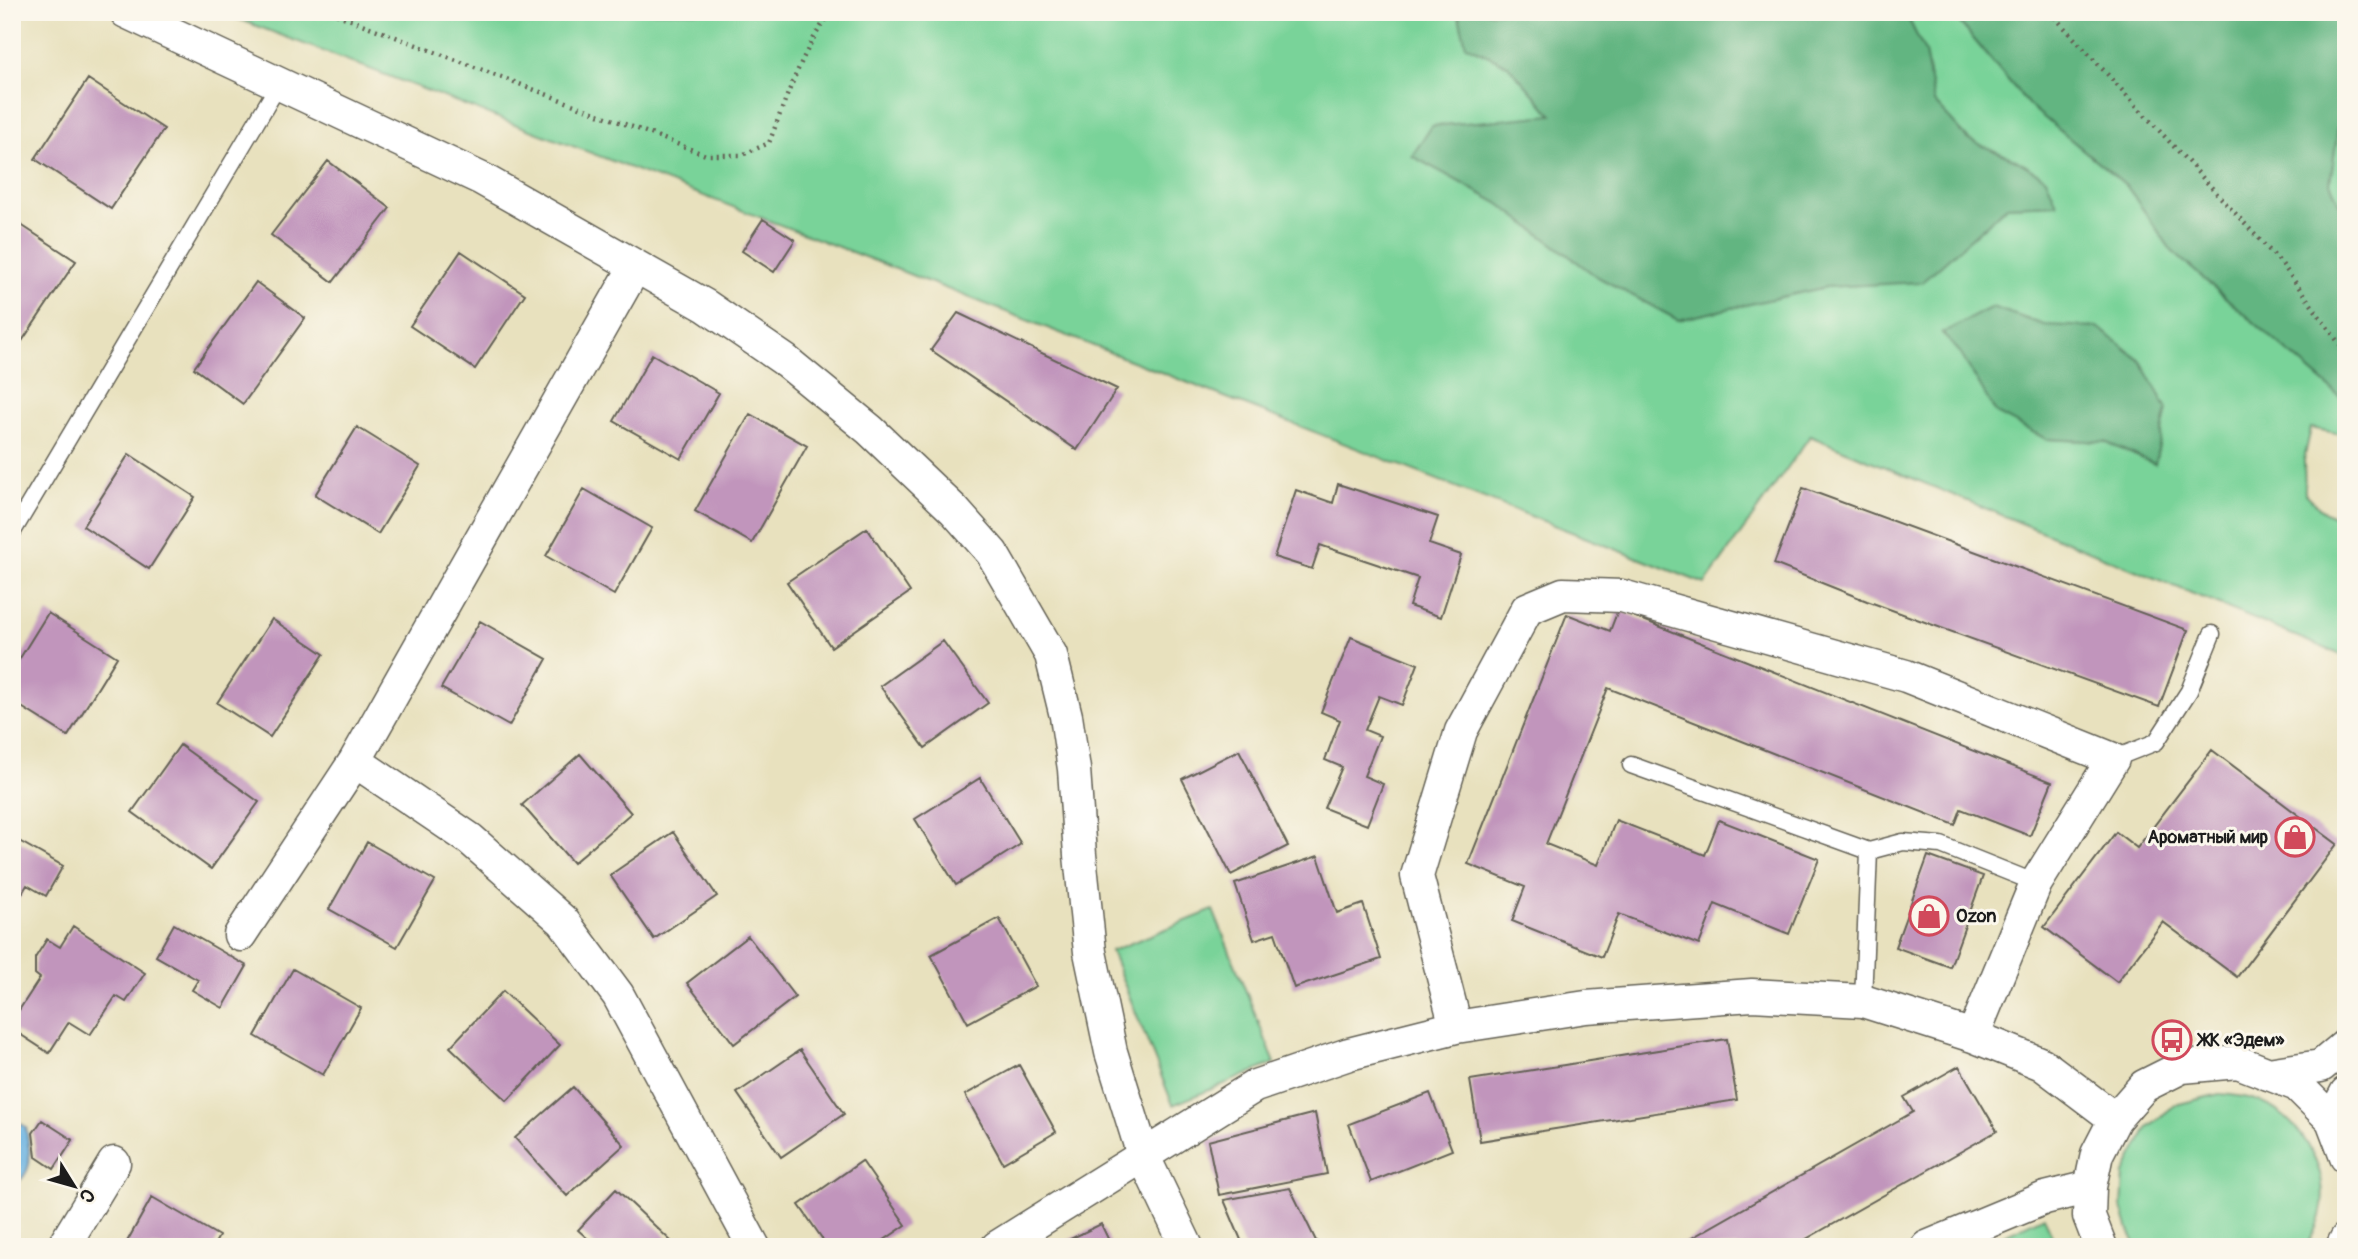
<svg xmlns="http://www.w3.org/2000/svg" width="2358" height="1259" font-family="Pangolin,sans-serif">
<rect width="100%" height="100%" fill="#fbf7ec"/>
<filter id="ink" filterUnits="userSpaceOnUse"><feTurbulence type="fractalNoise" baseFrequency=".0143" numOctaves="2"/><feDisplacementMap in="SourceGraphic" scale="14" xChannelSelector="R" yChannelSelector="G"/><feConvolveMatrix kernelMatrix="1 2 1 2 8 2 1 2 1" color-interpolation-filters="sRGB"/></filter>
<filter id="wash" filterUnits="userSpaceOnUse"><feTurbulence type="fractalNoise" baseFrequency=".00686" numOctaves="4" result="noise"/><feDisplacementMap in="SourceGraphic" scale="28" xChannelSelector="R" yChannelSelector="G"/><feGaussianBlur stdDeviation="1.57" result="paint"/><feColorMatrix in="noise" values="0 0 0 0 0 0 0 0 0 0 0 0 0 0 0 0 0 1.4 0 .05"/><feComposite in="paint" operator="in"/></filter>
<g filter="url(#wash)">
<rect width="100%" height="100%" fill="#e8e1be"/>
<path fill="#79d399" stroke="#4a785a" stroke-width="2" fill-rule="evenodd" d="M220,12H1458L1466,45L1508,65L1553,116L1433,126L1412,156L1498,203L1596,276L1678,320L1826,287L1922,281L2007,206L2056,204L2016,160L1969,140L1934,102L1925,52L1905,12H1951L2029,105L2126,185L2172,251L2346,402V435L2311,428L2304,460L2305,494L2321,510L2345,522L2346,657L1810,436L1705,584L883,264ZM1992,307L2044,325L2155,464L2105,442L2046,439L1942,334Z
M2346,74V218L2330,183Z
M1213,910L1275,1063L1173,1105L1111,951Z
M2219,1094C2230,1095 2242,1096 2252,1099C2298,1112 2333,1170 2320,1216C2317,1227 2312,1237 2307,1247H2137L2129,1231L2122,1208L2124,1173L2148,1127L2175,1105Z
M2044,1216L2056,1247H1980Z"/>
<path fill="#62b581" stroke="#3f684e" stroke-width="2" d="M1458,12H1905L1925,52L1934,102L1969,140L2016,160L2046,178L2057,204L2007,206L1922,282L1826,287L1678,320L1596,276L1498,203L1412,156L1432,126L1552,115L1508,65L1466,45Z
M1951,12H2338L2346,51V74L2330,183L2346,218V402L2172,251L2126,185L2029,105Z
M1992,307L2044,325L2098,327L2141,361L2167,409L2155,464L2105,442L2046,439L1996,413L1959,351L1942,333Z"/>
<path fill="#6ab2e1" stroke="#43677e" stroke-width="2" d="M12,1118L26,1127C29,1152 37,1171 12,1187Z"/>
<g id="blocks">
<path fill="#c195bc" d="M88,79L164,129L111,209L35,159Z
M328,161L390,208L333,282L271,235Z
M12,219L76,261L22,341L12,334Z
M763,219L795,240L774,272L742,251Z
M461,251L525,294L475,369L410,326Z
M256,282L305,318L243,404L194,368Z
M958,313L1117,389L1077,450L931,350Z
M652,354L719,393L681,459L614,421Z
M750,414L807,446L752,543L695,511Z
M357,427L420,466L378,534L315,495Z
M129,454L195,497L149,569L83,526Z
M1338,484L1438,517L1429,544L1461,555L1441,617L1409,606L1418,578L1320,545L1312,569L1274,557L1296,490L1333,503Z
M1803,488L2188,630L2159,707L1867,601L1774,564Z
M584,489L652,528L614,595L546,556Z
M867,528L910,592L831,647L787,582Z
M1618,610L2052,782L2030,836L1961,809L1955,825L1608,688L1546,844L1598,865L1616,820L1705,855L1719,820L1819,859L1789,934L1715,904L1699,945L1619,914L1602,957L1512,921L1525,887L1468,864L1567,614L1610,631Z
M48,613L117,657L68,736L12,701V671Z
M272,619L324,654L270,737L217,703Z
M480,621L547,659L509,726L441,688Z
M1351,637L1418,664L1402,705L1379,696L1365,730L1380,736L1364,776L1383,784L1367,825L1324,808L1342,767L1325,760L1340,720L1321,712Z
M943,641L988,703L925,748L880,686Z
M180,745L259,802L211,869L132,812Z
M1239,750L1288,846L1231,875L1182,779Z
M2212,750L2337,844L2237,977L2163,922L2117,982L2044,927L2116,832L2137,848Z
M580,754L631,813L573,863L522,805Z
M980,778L1021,844L956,885L915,819Z
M673,832L717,896L654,939L610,875Z
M12,837L63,866L46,896L27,885L12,910Z
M367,842L435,881L397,947L329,909Z
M1318,856L1337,913L1363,904L1381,959L1294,988L1275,933L1254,940L1235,884Z
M1928,856L1983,876L1950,967L1895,947Z
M999,918L1036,986L968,1023L931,955Z
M174,924L247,966L223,1008L192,990L198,980L156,956Z
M73,926L145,973L126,1002L116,996L90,1035L69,1022L49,1053L12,1029V1021L40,978L35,974V958L47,939L60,947Z
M748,936L795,997L734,1044L687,983Z
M293,969L361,1008L323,1075L255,1036Z
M503,991L560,1045L507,1101L450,1047Z
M1727,1039L1737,1100L1480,1141L1470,1080Z
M800,1050L844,1114L781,1157L737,1093Z
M1019,1065L1056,1132L1003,1163L965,1095Z
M1959,1066L1997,1131L1792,1247H1676L1913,1112L1904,1097Z
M573,1087L624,1145L567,1196L515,1138Z
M1430,1093L1452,1150L1371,1182L1349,1124Z
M1315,1113L1327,1174L1219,1195L1208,1141Z
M42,1120L73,1140L54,1169L36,1157L33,1133Z
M862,1161L906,1225L874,1247H828L799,1205Z
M1290,1188L1319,1247H1244L1224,1200Z
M616,1189L672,1242L668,1247H597L578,1230Z
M152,1197L219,1236L213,1247H124Z
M1101,1224L1112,1247H1054Z"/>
</g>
</g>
<g filter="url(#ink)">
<use href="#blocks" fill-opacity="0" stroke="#636155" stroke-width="2"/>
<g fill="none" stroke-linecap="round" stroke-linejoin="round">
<g stroke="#636155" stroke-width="19">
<path id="service" d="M12,533L279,84
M2113,759L2156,742L2189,691L2212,634
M1631,765L1869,851L1903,842L1941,845L2036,883
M1863,1001L1869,851"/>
</g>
<g stroke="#636155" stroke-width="35">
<path id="minor" d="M126,12L482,179L706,306L786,361L870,430L954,510L992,553L1051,655L1066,716L1074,769L1080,855L1090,952L1111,1052L1143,1155L1187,1247
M355,761L470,839L563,921L618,995L754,1247
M240,935L355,761L635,267
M1456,1027L1417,876L1461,731L1527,609L1563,594L1622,596L1906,676L2113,759L2036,883L1973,1036
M2268,1074L2321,1066L2346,1045
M2332,1120L2346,1093
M63,1247L114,1163
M997,1247L1255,1086L1349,1054L1456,1027L1586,1007L1752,995L1863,1001L1973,1036L2042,1064L2115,1119
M1927,1247L2045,1198L2090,1187
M2101,1247L2089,1216L2090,1187L2097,1154L2115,1119L2144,1086L2182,1067L2238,1062L2297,1085L2332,1120L2346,1157
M2342,1247L2346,1239"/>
</g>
<path stroke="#636155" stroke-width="4.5" stroke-dasharray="2 5" stroke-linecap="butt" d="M330,12L706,155H742L769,143C784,104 805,42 832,12
M2050,12L2282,264L2346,353"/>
<use href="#service" stroke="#fff" stroke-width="16"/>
<use href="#minor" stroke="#fff" stroke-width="32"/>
</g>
</g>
<defs>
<g id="shop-ring" transform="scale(2.0125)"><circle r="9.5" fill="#fbf7ec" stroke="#d1495b" stroke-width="1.5"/><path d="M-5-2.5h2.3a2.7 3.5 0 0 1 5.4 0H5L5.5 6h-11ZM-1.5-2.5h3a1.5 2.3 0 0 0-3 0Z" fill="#d1495b"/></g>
<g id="bus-ring" transform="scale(2.0125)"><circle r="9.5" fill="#fbf7ec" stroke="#d1495b" stroke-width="1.5"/><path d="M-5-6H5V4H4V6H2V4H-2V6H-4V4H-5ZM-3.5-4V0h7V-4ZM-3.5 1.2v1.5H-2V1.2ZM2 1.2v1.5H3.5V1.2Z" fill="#d1495b"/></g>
</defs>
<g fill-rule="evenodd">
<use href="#shop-ring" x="2295" y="837"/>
<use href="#shop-ring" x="1929" y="916"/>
<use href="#bus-ring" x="2172" y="1040"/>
</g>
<g text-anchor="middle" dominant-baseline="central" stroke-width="6" stroke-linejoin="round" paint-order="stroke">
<g font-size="18" font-weight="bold" fill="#1c1c1c" stroke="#fbf7ec" text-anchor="start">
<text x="2268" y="837" text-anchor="end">Ароматный мир</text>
<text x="1956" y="916">Ozon</text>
<text x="2199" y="1040">ЖК «Эдем»</text>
</g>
</g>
<rect width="2358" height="1259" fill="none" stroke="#fbf7ec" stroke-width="42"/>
<g transform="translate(74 1186) rotate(127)" stroke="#fbf7ec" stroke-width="5" paint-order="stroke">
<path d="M0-5L12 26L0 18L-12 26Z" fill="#1c1c1c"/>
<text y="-10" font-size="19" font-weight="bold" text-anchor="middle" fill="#1c1c1c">С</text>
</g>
</svg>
